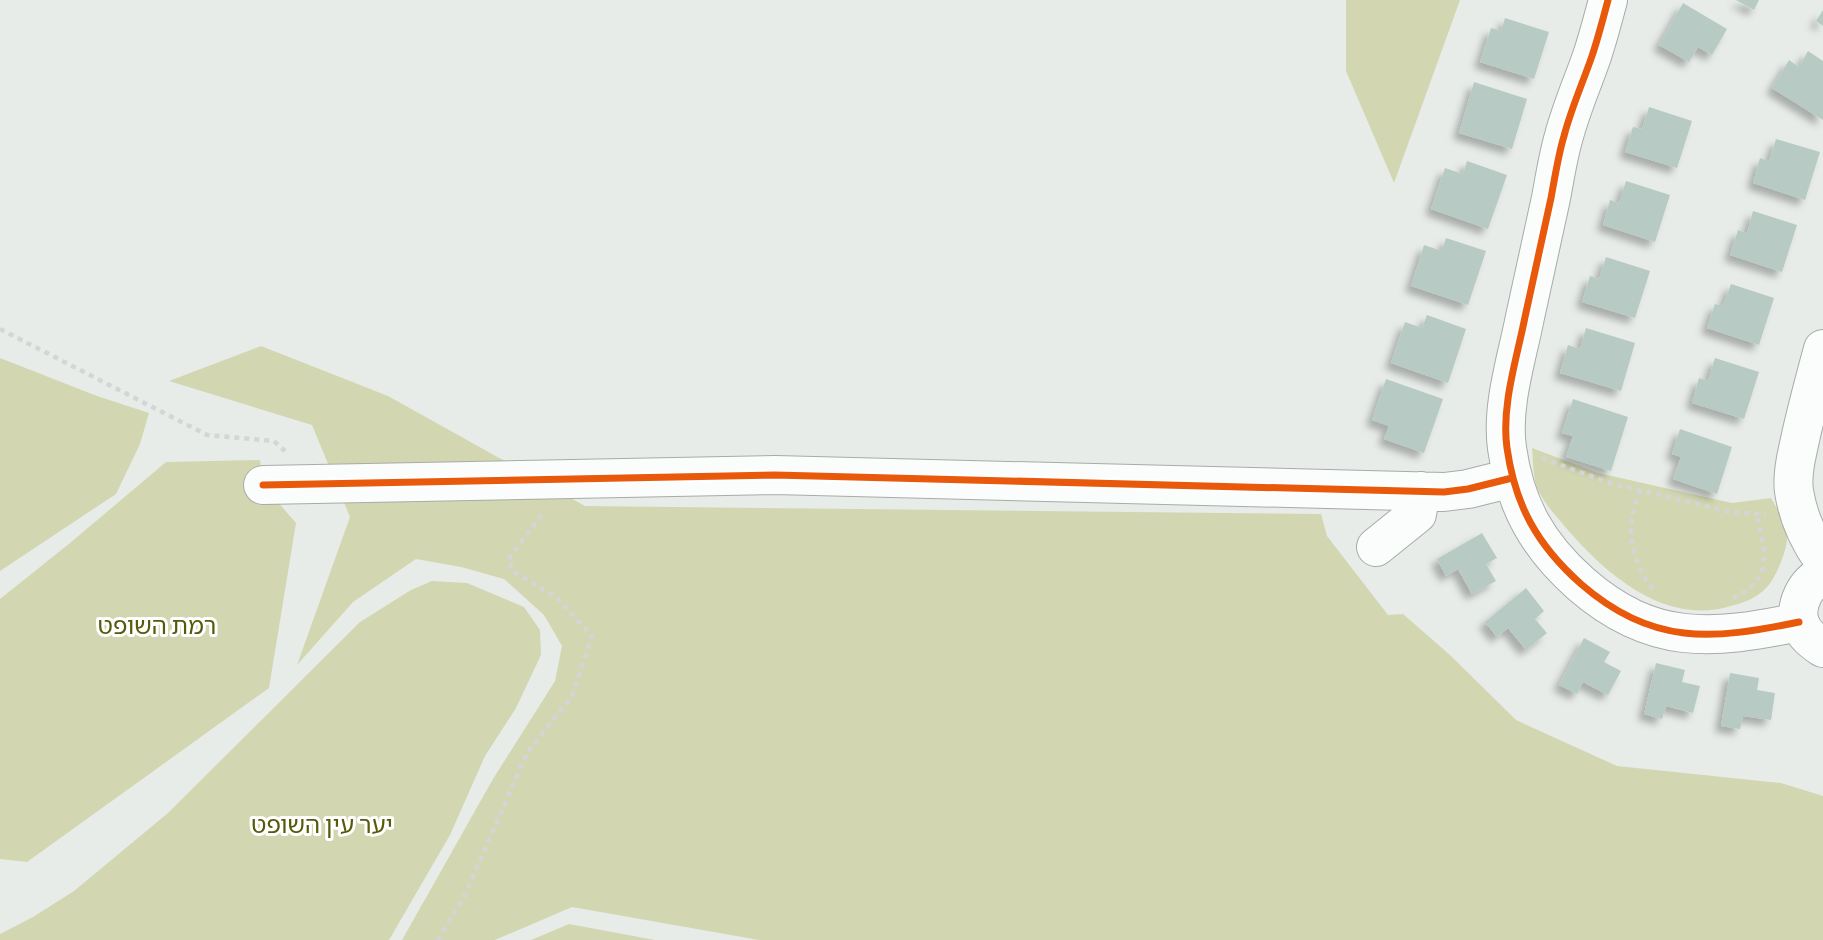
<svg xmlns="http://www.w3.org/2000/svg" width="1823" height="940" font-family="Manrope,'Noto Sans Hebrew',sans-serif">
<defs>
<filter id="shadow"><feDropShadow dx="-6" dy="6" stdDeviation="3.5" flood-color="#0004"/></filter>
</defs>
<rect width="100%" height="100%" fill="#e7ece8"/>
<path fill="#d2d7b2" d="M1346,0H1460L1394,183L1346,71Z
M261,346L388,396L585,506L1321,514L1327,536L1388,615L1403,614L1450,655L1516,720L1617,766L1781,783L1823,796V940H759L572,907L495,940H402L493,779L555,681L562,646L544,615L504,579L461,567L416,559L353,602L297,665L350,517L312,425L169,381Z
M0,358L97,396L149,413L140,444L116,494L0,571Z
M1532,448L1598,473L1732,503L1771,498C1776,507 1787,524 1787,532C1788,546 1782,561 1776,573C1767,593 1751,601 1731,606C1665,626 1607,575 1567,529C1557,517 1541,500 1536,485C1533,474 1533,460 1532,448Z
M260,460L263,485L296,523L269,688L27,862L0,859V599L70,543L166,462Z
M432,581L467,583L524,607L540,630L541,655L516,708L485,756L450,835L389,940H0V934L33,917L74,891L168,813L360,622L411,590Z
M569,924L655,940H531Z"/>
<path fill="#b8cac4" filter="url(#shadow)" d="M1736,0H1759L1754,10Z
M1683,3L1727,29L1712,55L1698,47L1689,62L1659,45Z
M1823,10V26L1816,21Z
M1505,18L1549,32L1534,79L1480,62L1491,28L1501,31Z
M1808,51L1823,61V120L1772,88L1789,60L1799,67Z
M1474,82L1527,99L1512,149L1459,133Z
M1649,107L1692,121L1677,168L1625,152L1633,127L1642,129Z
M1776,139L1820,152L1805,200L1753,183L1760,158L1769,161Z
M1467,161L1507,175L1488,229L1431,209L1445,168L1463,174Z
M1626,181L1670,195L1655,242L1603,225L1610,200L1619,203Z
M1753,211L1797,225L1782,272L1730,255L1738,230L1747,233Z
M1446,238L1486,251L1468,305L1411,286L1424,245L1442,251Z
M1606,257L1650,271L1635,318L1582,302L1590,276L1599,279Z
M1731,284L1774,298L1759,345L1707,328L1715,304L1723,306Z
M1427,315L1466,329L1448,383L1391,363L1405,322L1422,328Z
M1586,328L1635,343L1621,391L1560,373L1568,345L1580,349Z
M1715,358L1759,372L1744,419L1692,403L1699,378L1708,381Z
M1386,379L1443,399L1424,453L1384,439L1389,426L1372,420Z
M1573,399L1628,417L1611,471L1566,457L1573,436L1562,433Z
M1680,429L1732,447L1717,494L1673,479L1681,457L1672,454Z
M1482,533L1497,558L1486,564L1496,581L1472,594L1458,569L1446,576L1437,559Z
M1526,588L1544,611L1535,619L1547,633L1526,650L1508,628L1497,637L1485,622Z
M1584,638L1610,652L1604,662L1621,671L1608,695L1583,682L1577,694L1559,685Z
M1656,663L1685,670L1682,682L1700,686L1693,713L1666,706L1662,719L1644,714Z
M1730,673L1759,678L1757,690L1775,693L1771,720L1743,716L1740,729L1721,726Z"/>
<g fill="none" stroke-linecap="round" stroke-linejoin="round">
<g stroke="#a8aba8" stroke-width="40">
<path id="minor" d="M1608,0C1603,19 1598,38 1592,56C1583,82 1571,109 1564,136C1558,156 1555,177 1551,198C1542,238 1534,277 1525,317C1517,358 1501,406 1507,448C1515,505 1537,545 1581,584C1652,646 1712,640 1799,622
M1823,349C1814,382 1805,415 1798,449C1795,462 1792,478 1794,491C1798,518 1808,539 1823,560
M263,485L775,475L1444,492L1468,489L1512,478
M1376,547L1417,514L1421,491
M1823,575C1806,582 1794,605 1800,623C1804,635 1814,642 1823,648"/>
</g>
<path stroke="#d4d5d4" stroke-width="4.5" stroke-dasharray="5 5" stroke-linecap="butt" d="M0,329L207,435L274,441L285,451
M1542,458L1609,483L1726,511L1739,513L1766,514
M1640,490C1637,499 1633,509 1632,518C1628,543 1638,573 1655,591
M1733,598C1775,580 1765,549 1756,513
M438,940L464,897L527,753L572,696L592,636L556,597L514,572L508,560L543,513"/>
<use href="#minor" stroke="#fbfcfc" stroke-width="38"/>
<g stroke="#fff" stroke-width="11">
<path id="cycleway" d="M1608,0C1603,19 1598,38 1592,56C1583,82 1571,109 1564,136C1558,156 1555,177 1551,198C1542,238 1534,277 1525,317C1517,358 1501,406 1507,448C1515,505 1537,545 1581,584C1652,646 1712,640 1799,622
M263,485L775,475L1444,492L1468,489L1512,478"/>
</g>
<use href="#cycleway" stroke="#e8590c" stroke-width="7"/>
</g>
<g text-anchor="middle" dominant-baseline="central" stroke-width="6" stroke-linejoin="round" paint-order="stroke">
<g font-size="24" fill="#575a09" stroke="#fff">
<text x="157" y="624">רמת השופט</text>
<text x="322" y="823">יער עין השופט</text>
</g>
</g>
</svg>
